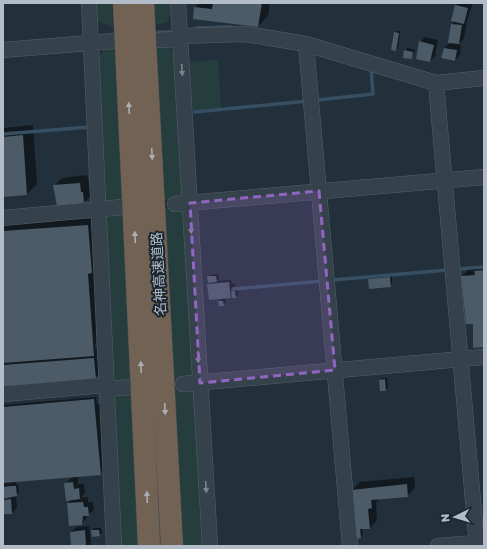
<svg xmlns="http://www.w3.org/2000/svg" width="487" height="549" font-family="'Golos Text','Noto Sans JP',sans-serif">
<rect width="100%" height="100%" fill="#22303b"/>
<path fill="#253e3d" d="M96,3H112L113,27L97,21Z
M153,3H171L172,11L167,22L155,25Z
M156,43L167,45L174,54L183,199L165,200Z
M114,46L124,203H106L99,58L104,49Z
M218,60L221,108L192,111L189,62Z
M181,207L185,210L194,375L190,378L173,380L165,208Z
M125,212L133,384L113,385L106,215Z
M191,387L195,389L203,546H183L174,388Z
M133,390L140,546H119L114,391Z"/>
<path fill="#0007" d="M200,3H270L268,16L258,26L195,7Z
M459,3H473L467,20L464,38L458,45H461L460,55L455,60L444,48L451,42L452,24L455,21L456,5Z
M397,31H400L398,48L396,50L395,33Z
M425,37L438,40L435,56L430,61L420,42Z
M407,48L415,50L412,58L405,51Z
M33,125L37,184L27,194L3,196V128Z
M87,175L92,195L84,202L55,185L62,178Z
M96,218L100,339L95,344V349H104L106,368L95,378L3,385V224Z
M484,264V347H474V323L462,276L469,269L479,268Z
M218,274L219,279L216,281L231,280L232,284L235,283V289H237L238,295L236,297L233,294L230,297H225L226,302L223,305L219,302L223,298L208,284L211,281L208,277L210,275Z
M392,276V284L390,286L369,279L372,277Z
M382,378H387L388,388L386,390L380,380Z
M96,397L97,404H103L108,466L100,474L78,476V484H84L85,493L81,498L88,497V502H93L94,510L87,515L86,519L81,524L68,503L72,499L66,483L72,477L16,481V484H18L19,492L16,495L17,508L12,513H3V405Z
M414,477L415,488L407,496L379,498L376,503L377,520L370,528H362L363,535L361,537L352,490L360,482Z
M89,526L91,544L89,546H72L71,532L76,527Z
M94,528H101L102,533L99,536L92,531Z"/>
<g fill="none" stroke-linecap="round" stroke-linejoin="round">
<path stroke="#364f62" stroke-width="3.5" d="M197,28L231,27
M158,32H174
M317,100L373,94L371,68
M195,112L308,101
M3,134L90,127
M458,269L484,267
M332,280L448,270
M233,289L323,281"/>
</g>
<path fill="#4b5b67" d="M213,3H262L258,27L193,19L194,7L212,9Z
M455,5L468,8L464,24L451,21Z
M451,24L462,25L459,44L448,43Z
M394,32L399,33L396,51L391,50Z
M419,41L434,45L430,62L416,59Z
M444,48L457,50L455,61L441,58Z
M404,50L413,52L412,59L403,58Z
M23,135L27,195L3,197V137Z
M80,183L81,192H83L84,203L57,206L53,185Z
M88,225L92,273L88,274L94,356L3,363V231Z
M484,270V347L473,348V324H466L461,276L475,275L474,271Z
M207,276H216L217,282L208,283Z
M390,277L391,287L369,289L368,279Z
M229,282L231,298L209,300L207,284Z
M231,291H235L236,298H232Z
M218,301H223L224,306H219Z
M94,358L96,379L3,386V365Z
M385,379L386,391H380L379,380Z
M94,399L101,475L3,483V407Z
M73,482L74,489L79,488L80,499L66,501L64,483Z
M407,484L408,497L371,500L372,508L368,509L370,529H360L361,538L355,539L351,490Z
M11,486H16L17,496L3,499V487Z
M11,499L12,514H3V500Z
M83,502L84,507H88L89,516H83L82,525L69,526L67,503Z
M85,530L86,546H71L70,532Z
M91,530H99L100,536L92,537Z"/>
<g fill="none" stroke-linecap="round" stroke-linejoin="round">
<g stroke="#546069" stroke-width="16">
<path id="minor" d="M89,3L114,546
M178,3L210,546
M181,36L245,34L306,44L436,83L484,78
M159,40L181,39
M306,44L350,546
M3,50L114,41
M436,83L477,546
M175,204L484,177
M3,218L123,207
M183,384L484,357
M105,389L132,387
M3,394L105,385
M438,546L484,542"/>
</g>
<g stroke="#414d56" stroke-width="23">
<path id="highway" d="M124,3L149,546
M143,3L172,546"/>
</g>
<use href="#minor" stroke="#36424b" stroke-width="15"/>
<use href="#highway" stroke="#716253" stroke-width="22"/>
</g>
<defs><path id="oneway-solid" d="M-6-.8H1V-3.2L6.5 0L1 3.2V.8H-6Z"/></defs>
<g fill="#7a868f">
<use href="#oneway-solid" transform="translate(182 70) rotate(87)"/>
<use href="#oneway-solid" transform="translate(191 228) rotate(87)"/>
<use href="#oneway-solid" transform="translate(198 357) rotate(87)"/>
<use href="#oneway-solid" transform="translate(206 487) rotate(86)"/>
</g>
<g fill="#a8afb6">
<use href="#oneway-solid" transform="translate(129 108) rotate(-93)"/>
<use href="#oneway-solid" transform="translate(152 154) rotate(87)"/>
<use href="#oneway-solid" transform="translate(135 237) rotate(-93)"/>
<use href="#oneway-solid" transform="translate(141 367) rotate(-93)"/>
<use href="#oneway-solid" transform="translate(165 409) rotate(87)"/>
<use href="#oneway-solid" transform="translate(147 497) rotate(-93)"/>
</g>
<path fill="#9166c2" fill-opacity="0.2" stroke="#9166c2" stroke-width="3" stroke-dasharray="8 5" stroke-linejoin="round" d="M319,191L335,370L200,383L190,203Z"/>
<g text-anchor="middle" dominant-baseline="central" stroke-width="4" stroke-linejoin="round" paint-order="stroke">
<g font-size="14" fill="#b2bdc7" stroke="#1b2730">
<text transform="translate(158 274) rotate(-93)">名神高速道路</text>
</g>
</g>
<rect width="487" height="549" fill="none" stroke="#b2bdc7" stroke-width="8"/>
<g transform="translate(455 517) rotate(265)" stroke="#1b2730" stroke-width="3" paint-order="stroke">
<path d="M0-3L7 15L0 10L-7 15Z" fill="#b2bdc7"/>
<text y="-6" font-size="11" font-weight="bold" text-anchor="middle" fill="#b2bdc7">N</text>
</g>
</svg>
